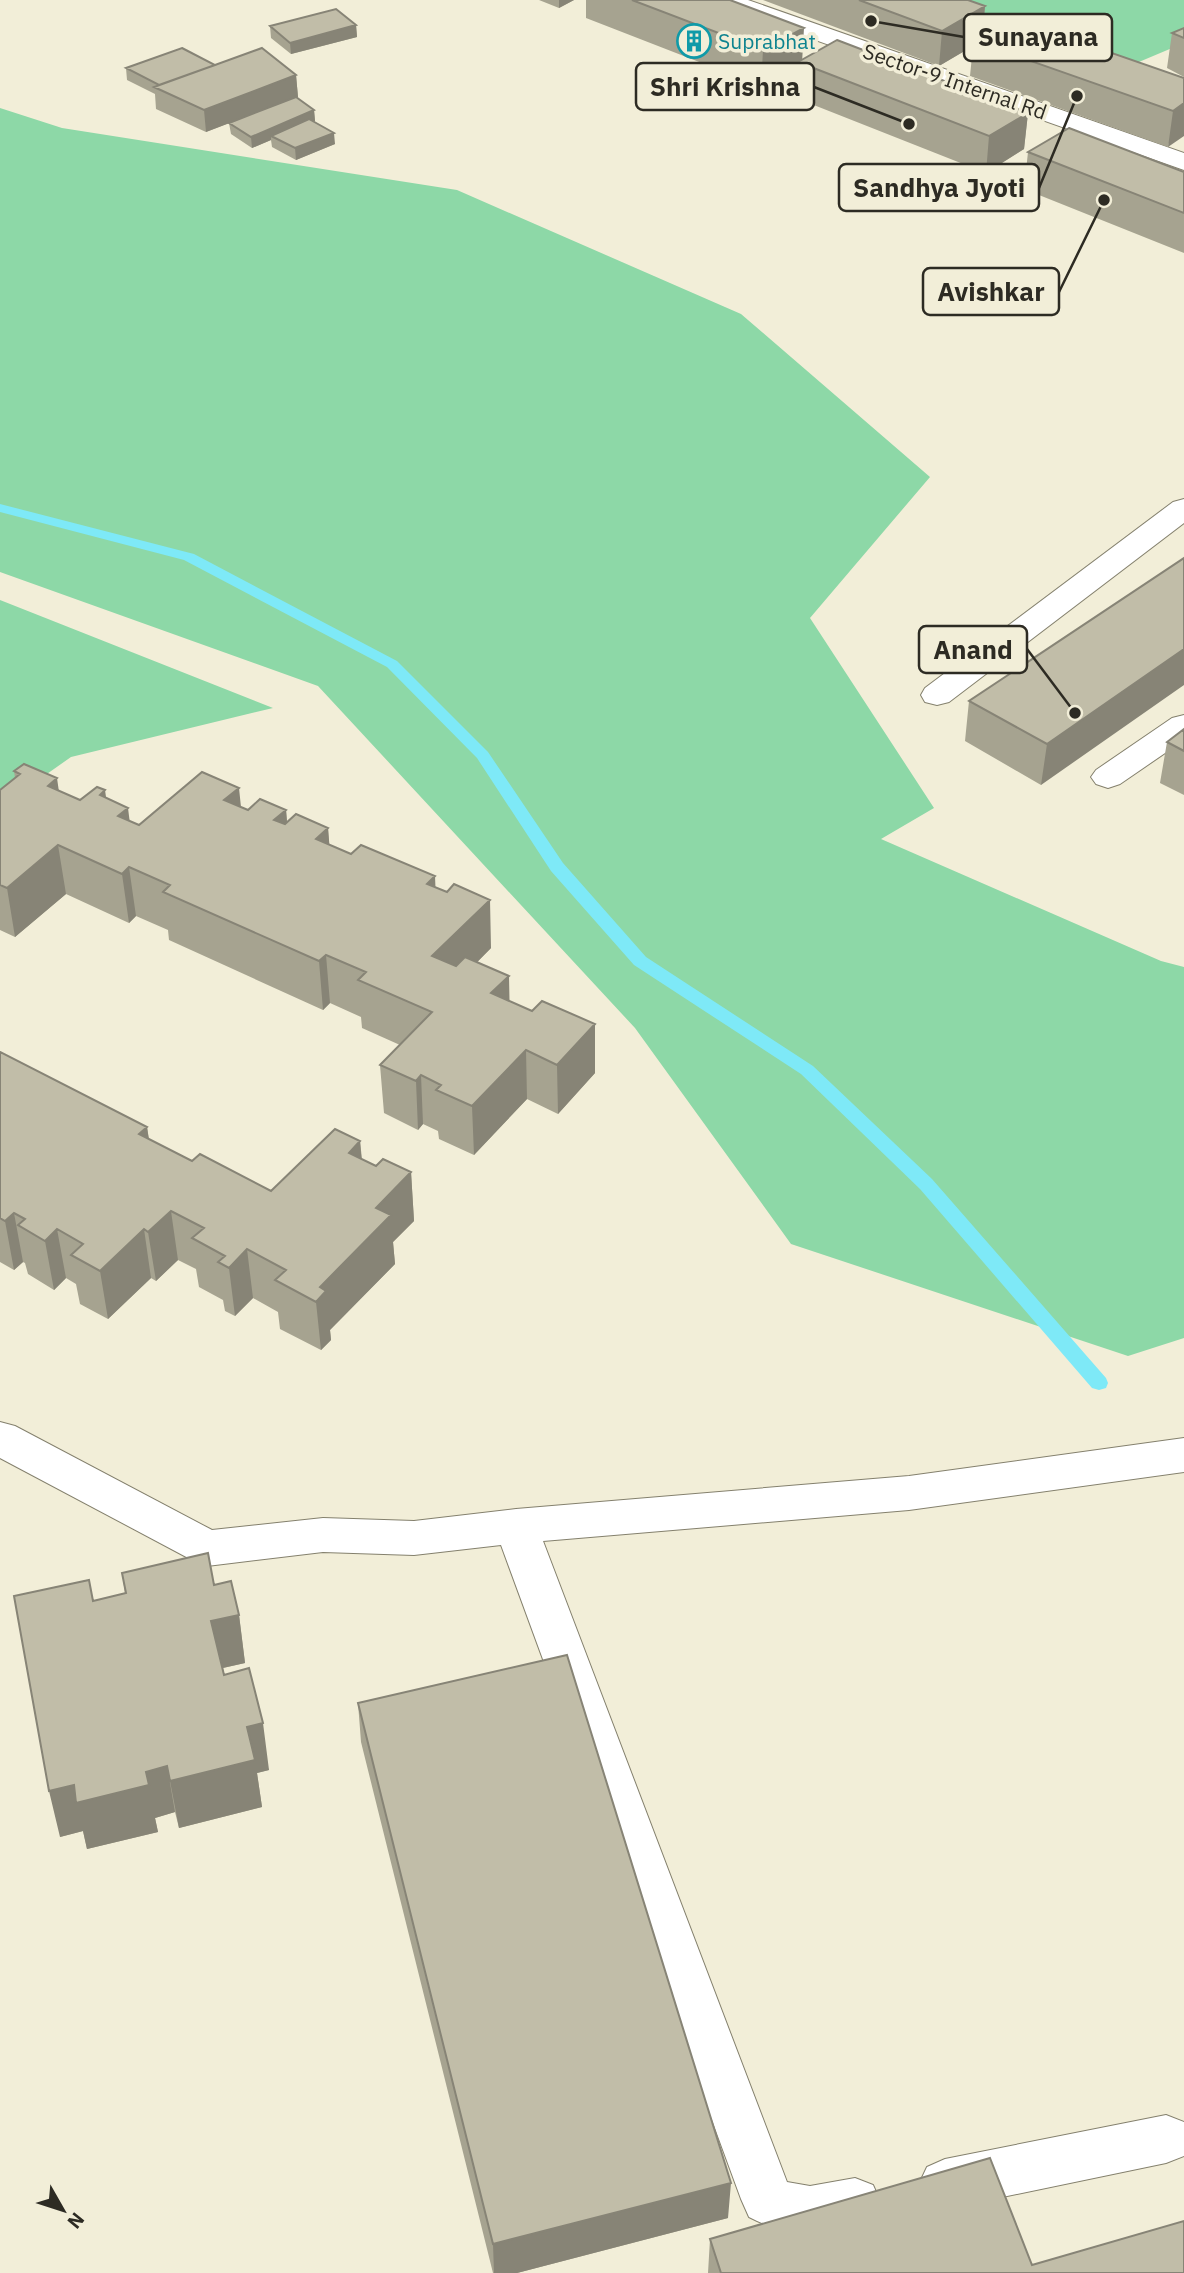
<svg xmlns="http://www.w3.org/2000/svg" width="1184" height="2273" font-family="'IBM Plex Sans',sans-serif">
<rect width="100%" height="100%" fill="#f2eed8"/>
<path fill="#8dd8a7" d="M947,0H1184V43L1127,67Z
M0,108L62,128L457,190L741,314L930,477L810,618L934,808L881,839L1161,961L1184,967V1338L1128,1356L791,1244L635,1028L318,686L0,572Z
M0,600L273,708L71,757L0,807Z"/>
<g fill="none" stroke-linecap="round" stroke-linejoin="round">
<path fill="#7ee9f7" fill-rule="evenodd" d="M0,504L194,554L397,661L488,752L563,863L646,957L813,1066L932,1179L1106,1378L1108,1383L1106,1388L1099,1390L1092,1388L920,1189L801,1074L634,965L551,871L477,758L387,667L184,560L0,512Z"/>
<g stroke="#84806d" stroke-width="2">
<path id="minor" d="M713,0H748L1184,153V170L716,5Z
M1184,499V523L949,702L937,705L925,702L921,695L925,688L1173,502Z
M1184,715V740L1120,784L1108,788L1096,784L1091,777L1096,770L1172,718Z
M0,1422L15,1426L212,1530L323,1518L414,1521L516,1509L909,1476L1184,1438V1472L909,1510L543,1541L787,2182L810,2186L855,2178L873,2185L881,2203L873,2221C826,2239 794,2240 749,2217L741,2199L501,1545L414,1555L323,1552L207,1566L192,1560L0,1458Z
M1166,2115L1184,2122V2156L1166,2163L945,2209L927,2201L919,2184L927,2167L945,2159Z"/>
</g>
<use href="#minor" fill="#fff" fill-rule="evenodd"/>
</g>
<path fill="#a6a390" d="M539,0H574L559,8Z
M586,0H730L802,60L1028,113L1024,149L986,173L796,98L798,66L761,86L586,18Z
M763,0H968L985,6L982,35L1184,78L1168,147L970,76L973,46L939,66Z
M356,25L357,37L291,54L271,38L270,26Z
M1184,28V77L1167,68L1172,33Z
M215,65L296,75L298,97L296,98L314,110L315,121L314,122L335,144L296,160L272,147L271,140L252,148L231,134L229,123L206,132L156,109L155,94L127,80L126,68Z
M1028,152L1184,172V253L1024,189Z
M1184,558L1041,785L965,741L969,701Z
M1184,729V795L1160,783L1167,742Z
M14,771L80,800L106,798L129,821L139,825L241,807L248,810H286L287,822L328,828L329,845L435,887L491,948L477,962L509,1001L595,1073L558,1114L527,1099L474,1155L439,1139L438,1131L423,1124L418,1130L384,1113L380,1065L400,1045L362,1028L361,1017L330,1003L323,1010L169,940L168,930L136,916L129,923L66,894L15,937L0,930V790L15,778Z
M0,1052L147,1127L149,1139L192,1161L271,1191L360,1141L362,1159L376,1166L411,1172L414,1221L393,1242L395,1264L330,1330L331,1340L321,1350L280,1329L278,1312L253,1298L235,1316L225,1311L223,1300L199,1287L196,1269L178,1260L156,1281L151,1278L108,1319L80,1304L76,1284L66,1278L54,1290L28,1274L25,1263L23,1262L14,1270L0,1262Z
M122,1573L214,1585L239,1615L245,1663L223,1668L224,1675L269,1770L257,1773L262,1807L179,1828L175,1812L155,1818L158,1832L87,1849L83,1831L60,1837L93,1601L125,1593Z
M358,1703L728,2218L517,2273H493L361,1742Z
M710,2239L1032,2265L1184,2273H708Z"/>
<path fill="#878476" d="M559,0H574L559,8Z
M985,6L982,42L974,41L973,46L939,66L942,31Z
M356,25L357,37L291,54L290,43Z
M804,28L802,63L798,62V66L761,86L763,50Z
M296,75L298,97L206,132L204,110Z
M1184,103V136L1168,147L1173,111Z
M314,110L315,121L276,138L271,136V140L252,148L251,137Z
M1028,113L1024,149L986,173L989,136Z
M334,133L335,144L296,160L295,148Z
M1184,649V685L1041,785L1047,744Z
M57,778L64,827L48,786Z
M239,788L244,836L224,800Z
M105,790L112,839L100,795Z
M128,808L134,856L118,816Z
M286,810L290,858L274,820Z
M328,828L332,876L316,839Z
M58,845L66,894L15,937L7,888Z
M129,867L136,916L129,923L122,874Z
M435,876L437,925L427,884Z
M490,900L491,948L435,1005L432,956Z
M326,955L330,1003L323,1010L319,961Z
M509,976L510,1025L491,993Z
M595,1024V1073L558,1114L557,1065Z
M526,1050L527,1099L474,1155L472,1106Z
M421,1075L423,1124L418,1130L416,1081Z
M147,1127L154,1176L139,1134Z
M360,1141L364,1190L349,1153Z
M411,1172L414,1221L393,1242L395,1264L330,1330L331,1340L321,1350L316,1302L320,1287L376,1208Z
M171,1211L178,1260L156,1281L148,1232Z
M14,1213L23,1262L14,1270L5,1221Z
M57,1229L66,1278L54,1290L45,1241Z
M144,1229L151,1278L108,1319L100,1271Z
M247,1249L253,1298L235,1316L229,1268Z
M239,1615L245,1663L218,1669L211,1621Z
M263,1723L269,1770L257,1773L262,1807L179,1828L170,1781L247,1727Z
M167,1766L175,1812L155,1818L158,1832L87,1849L83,1831L60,1837L49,1791L74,1785L146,1772Z
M731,2183L728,2218L517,2273H494L493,2244Z"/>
<path fill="#c1bda8" stroke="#878476" stroke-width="2" d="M632,0H730L804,28L763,50Z
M859,0H968L985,6L942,31Z
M336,9L356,25L290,43L270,26Z
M1011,18L1184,78V103L1173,111L974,41Z
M1184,28V38L1172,33Z
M837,40L1028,113L989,136L798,62Z
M182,48L215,65L159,85L126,68Z
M262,48L296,75L204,110L154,87Z
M296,97L314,110L251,137L229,123Z
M309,119L334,133L295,148L271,136Z
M1069,128L1184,172V213L1028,152Z
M1184,558V649L1047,744L969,701Z
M1184,729V751L1167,742Z
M24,764L57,778L48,786L80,800L97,787L105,790L100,795L128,808L118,816L139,825L202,772L239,788L224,800L248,810L260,799L286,810L274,820L285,824L296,814L328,828L316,839L351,854L361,845L435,876L427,884L447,892L454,884L490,900L432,956L456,966L465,957L509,976L491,993L532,1011L542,1001L595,1024L557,1065L526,1050L472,1106L436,1090L441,1085L421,1075L416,1081L380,1065L432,1012L358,980L366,972L326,955L319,961L163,892L170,885L129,867L122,874L58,845L7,888L0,885V790L20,774L14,771Z
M0,1052L147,1127L139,1134L192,1161L200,1154L271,1191L335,1129L360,1141L349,1153L376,1166L383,1159L411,1172L376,1208L391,1215L320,1287L326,1291L316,1302L275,1280L286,1270L247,1249L229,1268L218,1262L225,1256L192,1238L204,1228L171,1211L148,1232L144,1229L100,1271L71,1255L83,1244L57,1229L45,1241L18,1225L25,1219L14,1213L5,1221L0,1218Z
M208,1553L214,1585L231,1581L239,1615L211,1621L224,1675L249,1668L263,1723L247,1727L255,1760L170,1781L167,1766L146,1772L149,1785L76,1803L74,1785L49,1791L14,1596L89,1580L93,1601L126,1593L122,1573Z
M567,1655L731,2183L493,2244L358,1703Z
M990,2158L1032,2265L1184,2221V2273H721L710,2239Z"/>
<defs>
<g id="building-ring" transform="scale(1.75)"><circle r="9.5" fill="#f2eed8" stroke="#0f9aa8" stroke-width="1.5"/><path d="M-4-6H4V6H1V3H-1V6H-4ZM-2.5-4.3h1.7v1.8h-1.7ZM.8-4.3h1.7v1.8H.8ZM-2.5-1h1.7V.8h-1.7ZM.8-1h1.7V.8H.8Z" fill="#0f9aa8"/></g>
</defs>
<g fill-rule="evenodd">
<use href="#building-ring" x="694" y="41"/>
</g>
<g text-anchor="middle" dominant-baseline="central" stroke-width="7" stroke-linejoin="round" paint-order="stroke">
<g font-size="21" fill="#0d838f" stroke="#f2eed8" text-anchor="start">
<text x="718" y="41">Suprabhat</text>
</g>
<g font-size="21" fill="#2d2b23" stroke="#f2eed8">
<text transform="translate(955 81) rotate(19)">Sector-9 Internal Rd</text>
</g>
</g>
<path fill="none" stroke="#2d2b23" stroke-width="2.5" d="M871 21L964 37M909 124L814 87M1077 96L1039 188M1104 200L1059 292M1075 713L1027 649"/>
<g fill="#2d2b23" stroke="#f2eed8" stroke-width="2.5">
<circle cx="871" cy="21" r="7"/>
<circle cx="909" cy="124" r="7"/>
<circle cx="1077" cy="96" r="7"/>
<circle cx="1104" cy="200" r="7"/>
<circle cx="1075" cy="713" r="7"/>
</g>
<g fill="#f2eed8" stroke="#2d2b23" stroke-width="2.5">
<rect x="964" y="14" width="148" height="47" rx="7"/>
<rect x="636" y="63" width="178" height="47" rx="7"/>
<rect x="839" y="164" width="200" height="47" rx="7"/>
<rect x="923" y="268" width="136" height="47" rx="7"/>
<rect x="919" y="626" width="108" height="47" rx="7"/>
</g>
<g font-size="26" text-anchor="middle" font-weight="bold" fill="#2d2b23">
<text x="1038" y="46">Sunayana</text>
<text x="725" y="96">Shri Krishna</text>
<text x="939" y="197">Sandhya Jyoti</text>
<text x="991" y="301">Avishkar</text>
<text x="973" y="659">Anand</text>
</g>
<g transform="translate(63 2210) rotate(129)" stroke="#f2eed8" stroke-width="5" paint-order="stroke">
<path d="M0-5L12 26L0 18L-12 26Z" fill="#2d2b23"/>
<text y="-10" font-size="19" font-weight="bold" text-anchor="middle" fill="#2d2b23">N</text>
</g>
</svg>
